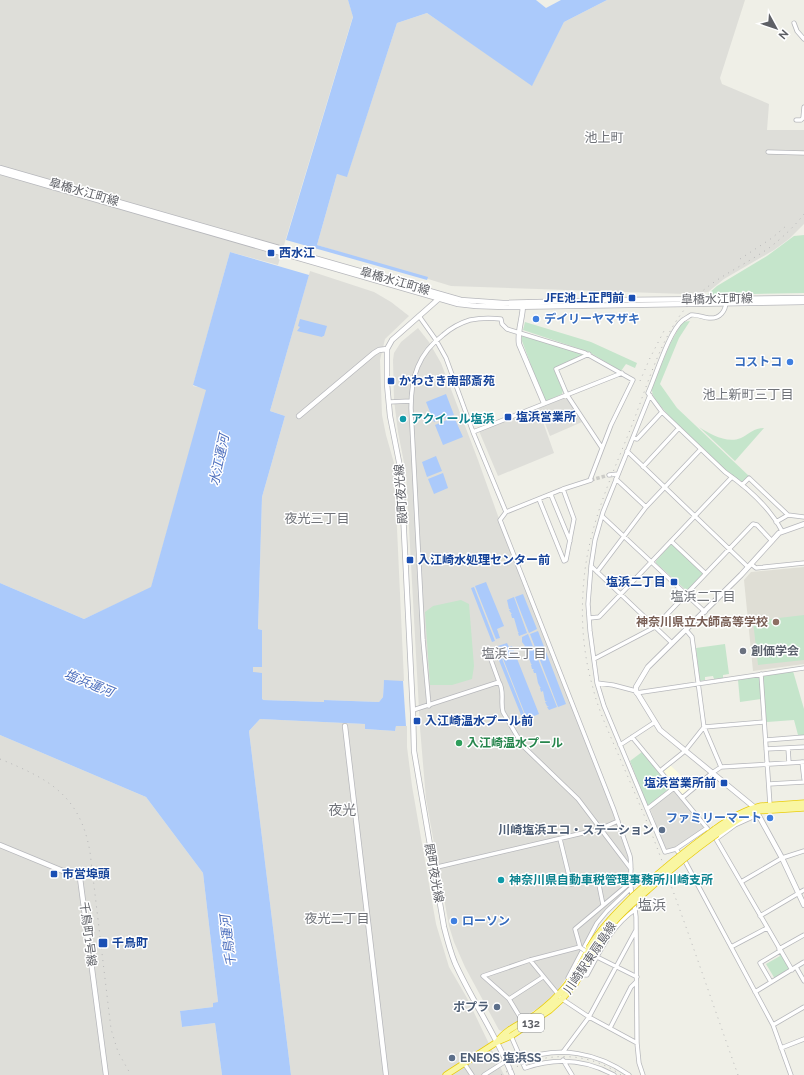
<svg xmlns="http://www.w3.org/2000/svg" width="804" height="1075" font-family="Raleway,'Noto Sans JP',sans-serif">
<rect width="100%" height="100%" fill="#efefe7"/>
<path fill="#fcfbdf" d="M670,765L693,787L683,795H682L663,773V771Z"/>
<path fill="#deded9" d="M0,0H348L353,16L278,265L230,252L193,386L207,389L151,588L84,619L0,583Z
M607,0H745L720,78L722,84L769,104L767,130H804V224L789,239L774,250L724,279L708,292L685,294L451,286L317,245L337,174L347,176L397,23L427,13L532,85L564,22Z
M310,271L374,292L391,302L409,316L385,339L380,360L382,415L386,435L394,463L404,681H384L383,697L379,702L325,700L324,702L263,700L253,673V667H262V630L258,629L262,497L285,416L270,411Z
M418,328L429,342L441,363L478,460L513,558L616,819L630,862L628,867L631,880L628,889L604,911L594,924L573,967L559,989L543,1005L502,1031L499,1030L465,967L454,942L449,926L426,799L420,728L406,473L398,432L394,400L393,360L394,353L401,342Z
M565,398L568,399L582,422L550,436L539,408Z
M538,408L554,453L498,476L479,431Z
M260,719L365,724V729L395,731L396,726H407V747L412,786L436,924L449,967L467,998L504,1075H291L249,731Z
M0,735L146,797L203,873L218,1002L213,1007L180,1011L182,1027L215,1023L222,1075H0Z
M674,790L706,828L678,846L668,850L665,849L650,808Z"/>
<path fill="#dfded5" d="M804,567V664L753,671L744,580L751,572Z"/>
<path fill="#c5e5cb" d="M804,235V293L707,295L717,286L767,256L794,236Z
M690,321L679,338L660,384L677,408L749,476L743,482C727,476 663,413 654,397C652,394 652,391 652,388L669,346L682,322Z
M525,322L591,342L637,363L635,368L626,364L621,371L589,352L523,330Z
M523,335L585,354L584,356L554,369L563,391L562,394L546,401L544,400L522,341V336Z
M699,427C710,434 727,444 741,438C749,434 754,428 764,428L735,461Z
M671,544H673L703,572V574L687,591L656,563V561Z
M461,600L469,604L474,666L472,679L452,685H430L425,612L433,606Z
M804,615V660L758,665L753,621Z
M725,644L729,674L723,675V678L714,679L713,676L705,677V680L700,681L696,648Z
M793,671L804,709V736L798,735L794,720L767,722L766,721L763,677L764,676Z
M758,676L760,678L761,699L740,702L738,680Z
M642,752L670,786V788L649,805H647L630,761Z
M778,953H780L789,968V970L775,979L766,964L780,956Z"/>
<path fill="#abcafb" d="M348,0H536L546,8L561,0H607L564,22L532,86L427,13L397,23L347,177L337,174L317,245L428,277L427,280L286,240L353,17Z
M230,252L309,275L270,411L285,416L262,497L258,629L262,630V667H253V672L262,673V698L263,700L324,702V700L379,702L383,697L384,680L403,681L406,726H396L395,731L365,729V724L260,719L249,731L291,1075H222L215,1023L182,1027L180,1011L213,1007V1003L218,1002L203,873L146,797L0,735V583L84,619L151,587L206,390L193,385Z
M300,319L327,326L324,336H323L322,337L297,331L300,327L298,326Z
M446,394L454,415L434,422L426,402Z
M454,417L463,437L443,445L435,425Z
M436,456L442,471L427,477L422,462Z
M443,473L448,488L434,494L428,479Z
M486,582L504,626L497,629L500,638L496,639L475,586Z
M474,587L495,641L492,642L471,588Z
M523,594L537,629L529,633L515,597Z
M514,597L527,633L519,636L518,633L519,632H518L514,618H512L511,614L512,613H511L509,610L511,609H509L507,600Z
M538,631L566,704L558,707L530,634Z
M528,634L557,707L549,710L547,707L549,706H547L545,702L547,701H545L543,691L541,692L540,688L541,687H540L538,683H539H538L536,673H534L533,670L534,669H532L531,665L532,664H531L528,655H527L525,651L527,650H525L524,647L525,646L522,642V637Z
M507,643L509,647L512,646L539,714L527,719L498,646Z
M497,646L526,719L523,720L494,648Z"/>
<g fill="none" stroke-linecap="round" stroke-linejoin="round">
<path stroke="#cbcbc7" stroke-width="3.5" stroke-dasharray="3.5 2" stroke-linecap="butt" d="M591,480L609,475"/>
<g stroke="#b7b8bc" stroke-width="5">
<path id="minor" d="M794,23L797,31L804,39
M796,120H801L803,118L804,107
M768,152L804,153
M726,301C726,311 720,319 709,318C703,318 698,314 691,315C689,316 685,319 683,320C669,331 656,375 648,393L662,412L725,472C748,488 769,506 782,531
M419,316L436,340L446,358L473,432L506,512
M589,354L556,369L567,395L602,448
M650,395L603,512L595,540L591,566L588,604L590,631L597,683L604,706L665,852L676,849L686,863L773,1025L791,1075
M389,402L411,401
M473,432L622,373
M633,438L637,439L662,412
M627,451L748,567
M643,467L679,428
M609,475L618,474
M616,479L646,507
M591,480L563,489L506,512L500,520L614,810L630,856C632,867 630,877 631,888C632,898 635,906 636,917L637,1043L639,1063L643,1075
M742,485L749,478L788,515
M551,495L570,541
M539,499L564,561L566,560L574,519L563,489
M602,516L705,612
M776,522L788,515L804,517
M671,541L705,573
M751,564L756,568L804,563
M591,566L672,643
M597,572L646,507L701,449
M590,618L599,617L732,477
M686,630L692,637L704,727L721,767
M490,657L499,682
M594,659L655,627L753,524L757,525L772,541
M761,674L770,805
M597,683L613,685L636,691
M636,693L804,668
M429,706L423,640L411,408C411,377 418,354 443,335C451,328 460,323 470,320C480,318 491,318 501,319L502,324L507,329L585,353L633,380L611,425L590,480
M413,710L499,682C505,691 500,702 503,712L523,746L578,799L631,869
M632,737L716,839L792,970
M766,740L804,737
M620,745L655,722
M788,748L789,763
M766,749L804,747
M802,762L804,779
M660,771L685,751L704,727L764,722
M769,784L804,782
M682,798L712,773L721,767L804,762
M647,809L674,788
M560,839L571,884L598,880L603,905
M716,839L735,825L755,816L757,811
M676,849L707,828
M433,868L600,829L618,821
M741,882L782,858L804,851
M760,916L804,890
M580,947L575,929L631,882
M731,947L767,928
M779,949L804,935
M597,957L637,977
M530,960L562,999L589,1017L637,1043
M796,967L804,981
M581,975H587C600,951 612,925 636,909
M568,978L597,923L607,911L631,888
M771,982L760,963L780,951
M755,992L804,962
M509,999L543,977
M523,1022L509,999L483,976L530,960L580,947L581,948
M773,1025L804,1007
M610,1028L631,987L636,982
M511,1036L525,1068C556,1057 585,1059 614,1075
M781,1048L804,1039
M563,1052L589,1017L636,930
M522,1060C559,1045 598,1053 629,1075
M563,1060L572,1075
M464,1063L472,1075
M484,1075L506,1061"/>
</g>
<g stroke="#b7b8bc" stroke-width="6">
<path id="tertiary" d="M0,168L461,300L503,303L615,300L804,298
M0,172L458,304L476,306L505,307L804,302
M443,295L392,340L387,349V384L390,416L401,472L413,713L414,751L444,927C447,939 450,951 455,963C472,1001 497,1036 512,1075
M523,304C523,318 517,331 519,344L544,403
M299,416L374,353L379,350L387,349
M804,524L779,533L741,575L648,667L636,687V691L660,730L754,807L782,858L804,905
M345,726L386,1075
M0,845L80,878L106,1075"/>
</g>
<g stroke="#eacd0c" stroke-width="7">
<path id="trunk" d="M715,829C729,819 744,810 761,806L804,803
M717,834L744,816L757,811L804,808
M497,1042C506,1029 522,1023 535,1015C561,996 575,977 589,948
M446,1075L497,1042L511,1036L550,1010L562,999L575,984L593,951"/>
</g>
<use href="#minor" stroke="#fff" stroke-width="3.5"/>
<use href="#tertiary" stroke="#fff" stroke-width="4.5"/>
<use href="#trunk" stroke="#f9f6a2" stroke-width="5.5"/>
<path stroke="#b7b7b8" stroke-width="1" stroke-dasharray="1 5" stroke-linecap="butt" d="M740,259L772,238L786,226
M640,381L650,358L665,329
M0,759C49,779 80,795 90,852L111,1029L118,1052L131,1075
M501,1075C538,1052 585,1049 621,1075
M738,1075C710,996 683,916 653,837C641,807 628,777 615,747C607,728 598,709 593,688C584,657 581,625 583,592C586,532 608,485 630,430C645,393 657,347 681,314C706,280 736,271 769,248C782,238 794,227 804,214"/>
<g stroke="#b7b8bc" stroke-width="5" stroke-linecap="butt">
<path id="minor-bridge" d="M581,948L584,950"/>
</g>
<g stroke="#eacd0c" stroke-width="7" stroke-linecap="butt">
<path id="trunk-bridge" d="M589,948C601,928 616,913 633,896C659,872 686,850 715,829
M593,951C607,926 627,908 648,890C670,870 693,851 717,834"/>
</g>
<use href="#minor-bridge" stroke="#fff" stroke-width="3.5"/>
<use href="#trunk-bridge" stroke="#f9f6a2" stroke-width="5.5"/>
</g>
<g fill="#1a4fb4" stroke="#fff" stroke-width="1.5">
<rect x="267" y="249" width="8" height="8" rx="2"/>
<rect x="628" y="294" width="8" height="8" rx="2"/>
<rect x="387" y="377" width="8" height="8" rx="2"/>
<rect x="504" y="413" width="8" height="8" rx="2"/>
<rect x="406" y="556" width="8" height="8" rx="2"/>
<rect x="670" y="578" width="8" height="8" rx="2"/>
<rect x="413" y="717" width="8" height="8" rx="2"/>
<rect x="720" y="779" width="8" height="8" rx="2"/>
<rect x="50" y="870" width="8" height="8" rx="2"/>
<rect x="98" y="938" width="10" height="10" rx="2"/>
</g>
<g fill="#3f7fe0" stroke="#fff" stroke-width="1.5">
<circle cx="536" cy="319" r="4"/>
<circle cx="790" cy="362" r="4"/>
<circle cx="770" cy="818" r="4"/>
<circle cx="454" cy="921" r="4"/>
</g>
<g fill="#0f9aa8" stroke="#fff" stroke-width="1.5">
<circle cx="403" cy="419" r="4"/>
<circle cx="501" cy="880" r="4"/>
</g>
<circle fill="#8d6e63" stroke="#fff" stroke-width="1.5" cx="776" cy="622" r="4"/>
<circle fill="#6b7280" stroke="#fff" stroke-width="1.5" cx="743" cy="651" r="4"/>
<circle fill="#2e9e5b" stroke="#fff" stroke-width="1.5" cx="459" cy="743" r="4"/>
<g fill="#5c6f8a" stroke="#fff" stroke-width="1.5">
<circle cx="662" cy="830" r="4"/>
<circle cx="497" cy="1007" r="4"/>
<circle cx="452" cy="1058" r="4"/>
</g>
<g text-anchor="middle" dominant-baseline="central" stroke-width="3" stroke-linejoin="round" paint-order="stroke">
<rect fill="#fff" stroke="#8e9094" stroke-width="1" x="518" y="1014" width="26" height="18" rx="3"/>
<g font-size="11" font-weight="bold" fill="#5e6066">
<text x="531" y="1023">132</text>
</g>
<g font-size="12" fill="#5e6066" stroke="#fff">
<text transform="translate(84 192) rotate(16)">皐橋水江町線</text>
<text transform="translate(395 281) rotate(16)">皐橋水江町線</text>
<text transform="translate(717 299) rotate(-1)">皐橋水江町線</text>
<text transform="translate(401 494) rotate(-94)">殿町夜光線</text>
<text transform="translate(434 873) rotate(80)">殿町夜光線</text>
<text transform="translate(88 934) rotate(83)">千鳥町1号線</text>
<text transform="translate(590 958) rotate(-56)">川崎駅東扇島線</text>
</g>
<g font-size="12" font-weight="bold" fill="#164399" stroke="#fff" text-anchor="start">
<text x="279" y="253">西水江</text>
<text x="624" y="298" text-anchor="end">JFE池上正門前</text>
<text x="399" y="381">かわさき南部斎苑</text>
<text x="516" y="417">塩浜営業所</text>
<text x="418" y="560">入江崎水処理センター前</text>
<text x="666" y="582" text-anchor="end">塩浜二丁目</text>
<text x="425" y="721">入江崎温水プール前</text>
<text x="716" y="783" text-anchor="end">塩浜営業所前</text>
<text x="62" y="874">市営埠頭</text>
<text x="112" y="943">千鳥町</text>
</g>
<g font-size="12" font-weight="bold" fill="#366cbe" stroke="#fff" text-anchor="start">
<text x="544" y="319">デイリーヤマザキ</text>
<text x="782" y="362" text-anchor="end">コストコ</text>
<text x="762" y="818" text-anchor="end">ファミリーマート</text>
<text x="462" y="921">ローソン</text>
</g>
<g font-size="12" font-weight="bold" fill="#0d838f" stroke="#fff" text-anchor="start">
<text x="411" y="419">アクイール塩浜</text>
<text x="509" y="880">神奈川県自動車税管理事務所川崎支所</text>
</g>
<g font-size="12" font-weight="bold" fill="#785e54" stroke="#fff" text-anchor="end">
<text x="768" y="622">神奈川県立大師高等学校</text>
</g>
<g font-size="12" font-weight="bold" fill="#5b616d" stroke="#fff" text-anchor="start">
<text x="751" y="651">創価学会</text>
</g>
<g font-size="12" font-weight="bold" fill="#27864d" stroke="#fff" text-anchor="start">
<text x="467" y="743">入江崎温水プール</text>
</g>
<g font-size="12" font-weight="bold" fill="#4e5e75" stroke="#fff" text-anchor="end">
<text x="654" y="830">川崎塩浜エコ・ステーション</text>
<text x="489" y="1007">ポプラ</text>
<text x="460" y="1058" text-anchor="start">ENEOS 塩浜SS</text>
</g>
<g font-size="13" fill="#6f7278" stroke="#fff">
<text x="604" y="137">池上町</text>
<text x="748" y="394">池上新町三丁目</text>
<text x="317" y="518">夜光三丁目</text>
<text x="703" y="596">塩浜二丁目</text>
<text x="514" y="653">塩浜三丁目</text>
<text x="337" y="918">夜光二丁目</text>
</g>
<g font-size="13" font-style="italic" fill="#4e70be" stroke="#fff">
<text transform="translate(219 460) rotate(-78)">水江運河</text>
<text transform="translate(89 683) rotate(22)">塩浜運河</text>
<text transform="translate(228 941) rotate(-97)">千鳥運河</text>
</g>
<g font-size="14" fill="#6f7278" stroke="#fff">
<text x="342" y="810">夜光</text>
<text x="652" y="905">塩浜</text>
</g>
</g>
<g transform="translate(776 28) rotate(130)" stroke="#ffffff" stroke-width="3" paint-order="stroke">
<path d="M0-3L7 15L0 10L-7 15Z" fill="#5e6066"/>
<text y="-6" font-size="11" font-weight="bold" text-anchor="middle" fill="#5e6066">N</text>
</g>
</svg>
